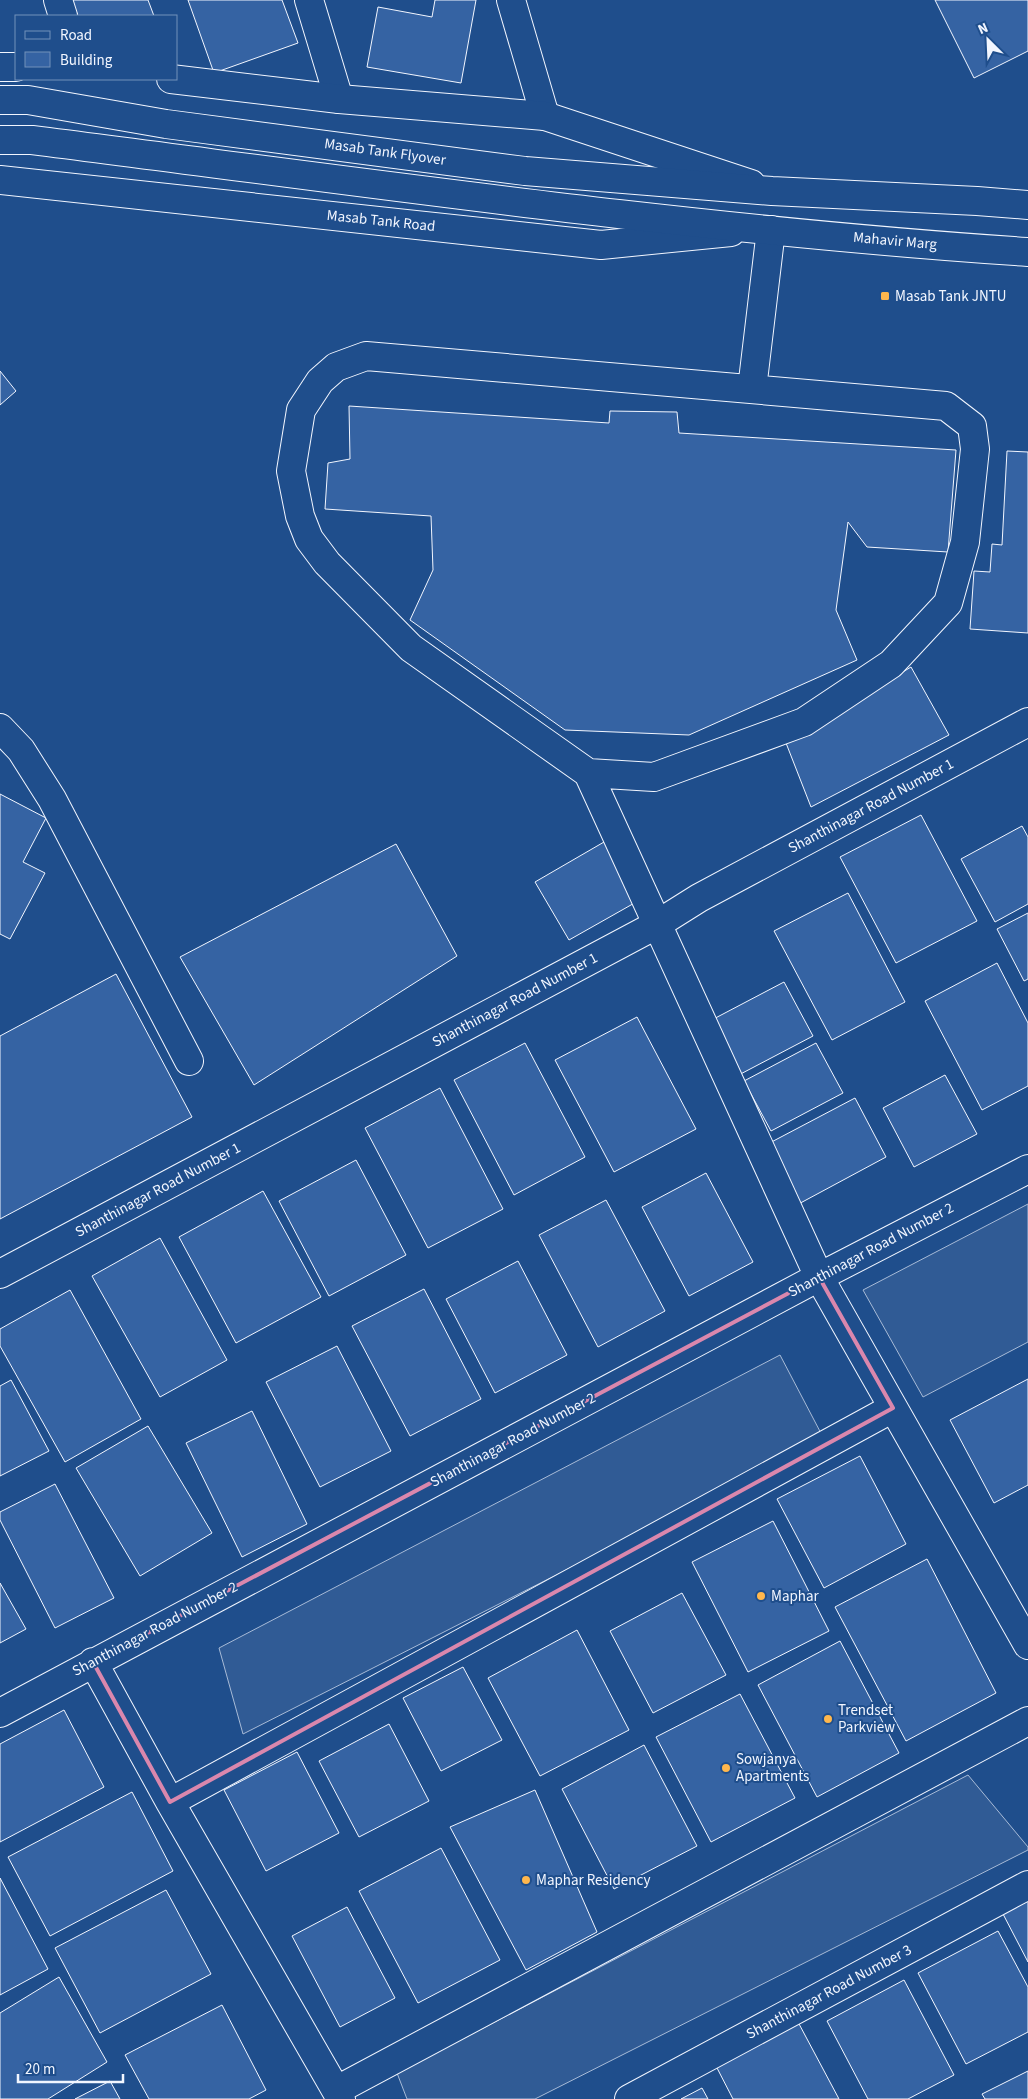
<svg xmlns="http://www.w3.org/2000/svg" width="1028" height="2099" font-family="'Source Sans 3',sans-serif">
<rect width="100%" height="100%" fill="#1f4e8c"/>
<path fill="#305b95" stroke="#a8bbd7" d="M1028,1204V1342L923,1397L863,1290Z
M780,1355L824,1439L243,1734L219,1648Z
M968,1775L1028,1847V1850L535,2099H407L397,2073Z"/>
<path fill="#3563a3" stroke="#f2f6ff" d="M72,0H148L154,16H78Z
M188,0H282L298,43L214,73Z
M435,0H476L461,83L367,67L378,7L432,17Z
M935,0H1028V51L974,78Z
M0,371L16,391L0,405Z
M349,406L609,423L610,411L677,412L679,433L956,450L948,552L867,547L848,522L836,610L857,660L689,735L565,730L410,620L433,570L431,516L325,509L328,463L350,459Z
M1007,451L1028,452V633L970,629L974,571L990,572L992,544L1002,545Z
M911,667L949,735L811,807L786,743Z
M0,794L46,818L23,862L45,873L10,939L0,934Z
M921,815L977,921L896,963L840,857Z
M1022,826L1028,837V904L995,922L961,859Z
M604,842L638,901L569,940L535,882Z
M396,844L457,956L254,1085L180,957Z
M848,893L905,1002L832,1040L774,931Z
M1028,913V979L1024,981L997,929Z
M997,963L1028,1023V1086L982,1110L925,1001Z
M116,974L192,1117L0,1219V1036Z
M784,982L813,1036L733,1078L704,1024Z
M637,1017L696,1129L614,1172L555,1060Z
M525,1043L585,1157L514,1195L454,1080Z
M816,1043L843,1093L771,1131L744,1081Z
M945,1075L977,1134L914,1167L883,1108Z
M440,1088L503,1209L428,1248L365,1128Z
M855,1098L886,1157L793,1207L762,1147Z
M356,1160L406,1255L329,1296L279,1201Z
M706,1173L753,1262L689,1296L642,1207Z
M263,1191L321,1297L236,1343L179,1237Z
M606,1200L665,1311L598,1347L539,1235Z
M160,1238L227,1360L160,1397L92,1276Z
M518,1261L567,1355L495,1393L446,1299Z
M424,1289L481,1399L410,1436L352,1326Z
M70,1290L141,1419L65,1462L0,1346V1329Z
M337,1346L391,1451L320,1487L266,1382Z
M1028,1379V1485L994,1503L950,1420Z
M11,1380L49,1451L0,1476V1386Z
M252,1411L307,1524L242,1557L186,1443Z
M148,1426L212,1533L140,1576L76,1468Z
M860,1456L906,1544L824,1588L777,1499Z
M55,1484L114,1598L55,1628L0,1520V1512Z
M773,1521L829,1631L748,1672L692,1562Z
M927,1559L996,1693L906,1741L835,1607Z
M0,1583L26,1629L0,1643Z
M682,1593L726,1675L653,1713L610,1631Z
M577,1630L629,1730L540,1776L488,1678Z
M840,1641L899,1753L817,1797L758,1685Z
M463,1667L502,1740L441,1771L403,1698Z
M740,1694L795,1798L711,1842L656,1737Z
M64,1710L104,1787L0,1842V1744Z
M389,1724L429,1801L359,1837L319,1761Z
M644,1745L697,1846L614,1889L562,1789Z
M297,1752L339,1833L266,1871L224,1790Z
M535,1790L597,1932L526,1970L450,1827Z
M132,1792L173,1871L50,1936L8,1857Z
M441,1848L500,1960L418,2003L359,1891Z
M0,1878L48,1969L0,1995Z
M166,1890L211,1974L100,2033L55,1948Z
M1028,1901V1962L1003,1914Z
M347,1907L395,1998L340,2027L292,1936Z
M998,1931L1028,1987V2032L966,2064L918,1973Z
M59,1977L107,2062L48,2099H0V2013Z
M904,1980L954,2075L908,2099H868L827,2021Z
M222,2005L266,2090L249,2099H149L125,2055Z
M798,2022L839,2099H733L716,2066Z
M1028,2071V2099H985L982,2094Z
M110,2081L120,2099H75Z
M702,2088L708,2099H681Z"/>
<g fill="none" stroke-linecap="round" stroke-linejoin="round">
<g stroke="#f2f6ff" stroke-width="30">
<path id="minor" d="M58,0L63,16
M309,0L339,99
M511,0L545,116
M752,389L771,230
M0,728L21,750L52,799L189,1061
M588,773L654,777L804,722L891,664L948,603L965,542L975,449L972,426L946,406L366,356L336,367L320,381L301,410L291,471L300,516L309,539L327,563L411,648L588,773L819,1277L1028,1645
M0,1274L656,925L699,898L1028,722
M93,1662L170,1802L341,2099
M0,1713L819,1277L1028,1169
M170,1802L893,1408
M337,2090L1028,1721
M629,2099L1028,1885"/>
</g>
<g stroke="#f2f6ff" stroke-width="30">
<path id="major" d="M0,67H16
M171,79L339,99L545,116L751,184
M0,180L601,245L731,232"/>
</g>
<g stroke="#f2f6ff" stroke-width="30">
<path id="highway" d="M0,100H28L166,124L525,171L772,191L977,201L1028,205
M0,140H32C363,182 695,230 1028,252"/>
</g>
<use href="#minor" stroke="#1f4e8c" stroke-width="28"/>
<use href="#major" stroke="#1f4e8c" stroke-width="28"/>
<use href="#highway" stroke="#1f4e8c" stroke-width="28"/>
</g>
<path fill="none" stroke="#da87ad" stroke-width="4" stroke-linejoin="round" d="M819,1277L893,1408L170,1802L93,1662Z"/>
<g fill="#ffb74d" stroke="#1f4e8c" stroke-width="2">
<rect x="880" y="291" width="10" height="10" rx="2.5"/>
<circle cx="761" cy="1596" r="5"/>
<circle cx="828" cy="1719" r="5"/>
<circle cx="726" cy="1768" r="5"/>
<circle cx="526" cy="1880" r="5"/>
</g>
<g text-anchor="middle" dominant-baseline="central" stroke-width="4" stroke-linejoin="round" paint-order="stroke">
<g font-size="15" fill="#f2f6ff" stroke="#1f4e8c">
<text transform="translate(385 152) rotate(8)">Masab Tank Flyover</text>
<text transform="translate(381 221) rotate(6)">Masab Tank Road</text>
<text transform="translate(895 241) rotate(5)">Mahavir Marg</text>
<text transform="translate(871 806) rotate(-28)">Shanthinagar Road Number 1</text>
<text transform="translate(515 1000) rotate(-28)">Shanthinagar Road Number 1</text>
<text transform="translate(158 1190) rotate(-28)">Shanthinagar Road Number 1</text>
<text transform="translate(871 1250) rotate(-28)">Shanthinagar Road Number 2</text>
<text transform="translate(513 1440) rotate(-28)">Shanthinagar Road Number 2</text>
<text transform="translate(155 1629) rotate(-28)">Shanthinagar Road Number 2</text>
<text transform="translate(829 1992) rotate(-28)">Shanthinagar Road Number 3</text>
</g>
<g font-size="15" fill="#f2f6ff" stroke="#1f4e8c" text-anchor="start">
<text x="895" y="296">Masab Tank JNTU</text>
<text x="771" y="1596">Maphar</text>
<text x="838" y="1710">Trendset<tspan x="838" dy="17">Parkview</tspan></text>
<text x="736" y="1759">Sowjanya<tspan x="736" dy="17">Apartments</tspan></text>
<text x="536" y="1880">Maphar Residency</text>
</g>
</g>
<rect x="15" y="15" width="162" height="65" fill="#1f4e8c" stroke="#7391ba"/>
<rect x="25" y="31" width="25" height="8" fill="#1f4e8c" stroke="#7391ba"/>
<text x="60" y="40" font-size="15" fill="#f2f6ff">Road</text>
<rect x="25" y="52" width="25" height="15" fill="#3563a3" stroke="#7391ba"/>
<text x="60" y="65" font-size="15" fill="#f2f6ff">Building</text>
<g transform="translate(988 40) rotate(336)" stroke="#1f4e8c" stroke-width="4" paint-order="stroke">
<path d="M0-4L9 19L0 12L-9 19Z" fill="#f2f6ff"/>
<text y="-8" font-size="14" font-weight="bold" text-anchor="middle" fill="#f2f6ff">N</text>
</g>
<path d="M18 2074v8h105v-8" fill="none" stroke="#f2f6ff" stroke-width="2.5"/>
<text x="25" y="2074" font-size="15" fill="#f2f6ff" stroke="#1f4e8c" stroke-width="4" paint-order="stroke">20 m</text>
</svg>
